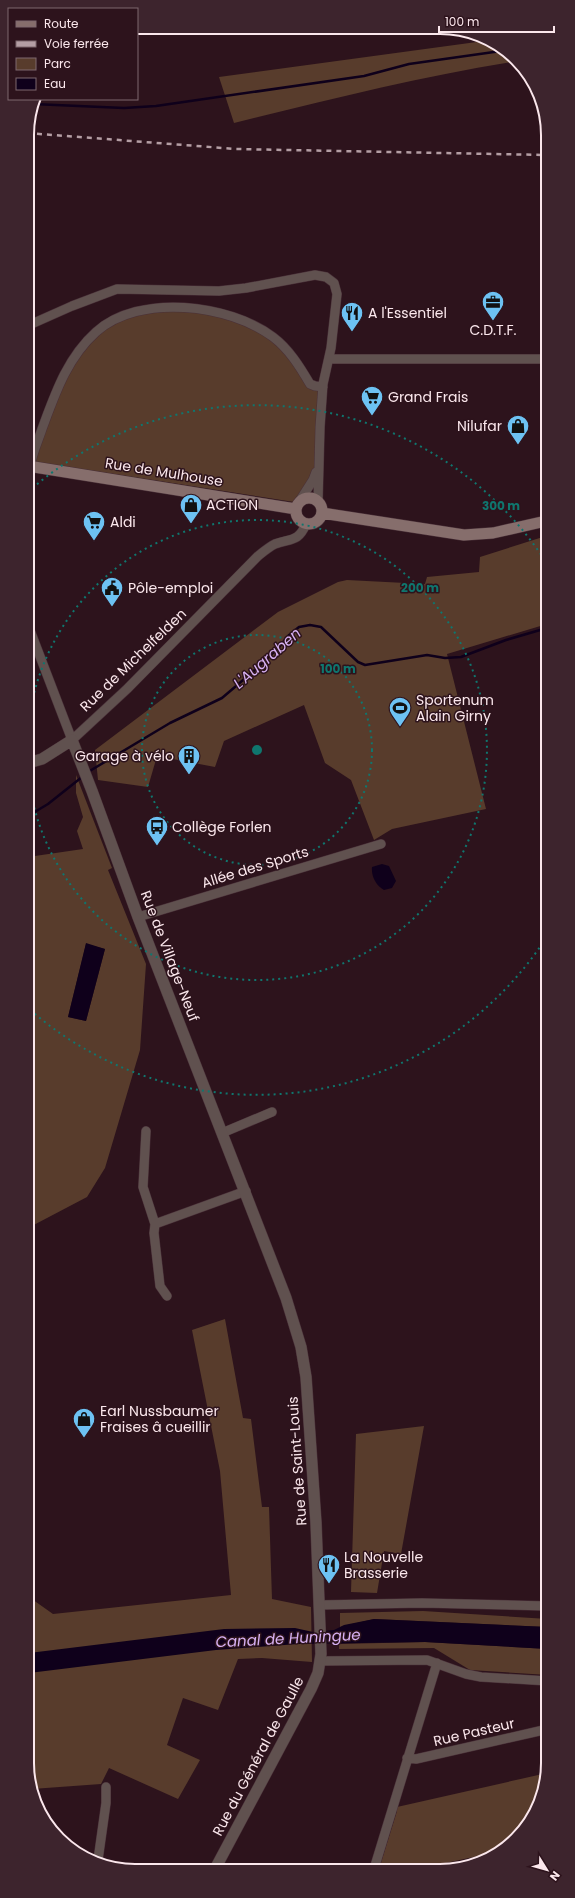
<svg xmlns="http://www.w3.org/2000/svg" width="575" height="1898" font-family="Poppins,sans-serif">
<rect width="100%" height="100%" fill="#2d131c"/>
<path fill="#583c2c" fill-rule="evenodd" d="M484,41L518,61C422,76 328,100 234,123L219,77Z
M198,308L274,337L310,384L323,387L319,463L302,494L294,502L30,461L44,423L83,345L124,316Z
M546,536L547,624L447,654L486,809L392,829L374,840L351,780L325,763L304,705L224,741L215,767L157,756L148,787L98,780L95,750L278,612L338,582L347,580L425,584L427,577L479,572L480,557Z
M76,775L112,868L108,870L146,964L140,1050L105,1168L87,1197L28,1228V857L83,849L77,831L83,817L76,793ZM86,944L105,949L86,1021L68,1017Z
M225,1319L243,1418L251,1419L262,1507H269L272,1599L311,1607L312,1662L262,1658L238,1659L218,1710L183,1698L167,1745L200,1760L178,1799L109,1768L101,1784L32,1789L29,1784V1597L53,1614L231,1595L220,1471L192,1330Z
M424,1426L401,1554L384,1551L377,1593L351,1592L356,1434Z
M423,1611L548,1619V1627L374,1619L340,1627V1613Z
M425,1642L548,1649V1675L470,1670L434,1648L339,1649V1644Z
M547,1773L540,1804L521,1834L501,1851L418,1869H379L397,1811V1807Z"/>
<path fill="#0f001b" d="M382,864L389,866L396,881L392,888L384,890C376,886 371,876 372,867Z
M86,943L105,949L86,1021L68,1017Z
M374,1619L548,1627V1649L425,1642L298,1644L216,1650L29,1673V1653L224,1629L295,1628L313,1632L334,1630L344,1625Z"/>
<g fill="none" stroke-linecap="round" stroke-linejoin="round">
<path stroke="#0f001b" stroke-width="2.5" d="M33,104L124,108L156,106L364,76L409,64L501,51
M88,772L170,723L222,698L256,669L280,646L288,636L299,627L310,625L321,627L358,662L365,665L427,655L445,658L461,657L506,640L547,628
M28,816L48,804L82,777"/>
<g stroke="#4a3139" stroke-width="10">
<path id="minor" d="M27,326L72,306L117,289L219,291L246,288L315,275L326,277L334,283L337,294L331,348L323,384L320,427L318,502
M329,359H541L546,361
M30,467C32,454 38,441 42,429C55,394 67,358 96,332C139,293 229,304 273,337C289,349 300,367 310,384L315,386L323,387
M299,502L313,480L316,472
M28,625L72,740L127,689L258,556C263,552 269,547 275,544C290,538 298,543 306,524
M138,917L381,844
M146,1131L143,1187L155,1224L154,1233L160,1286L167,1296
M222,1133L272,1112
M155,1224L246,1191
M319,1605L422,1603L548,1606
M321,1661L427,1660L466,1674L481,1677L548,1681
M407,1758L416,1759L548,1729
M98,1860L106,1803V1787
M374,1869L437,1663
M459,1869H460"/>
</g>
<g stroke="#4a3139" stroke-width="12">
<path id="tertiary" d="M28,763L42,759L72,740L92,791L138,917L286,1298L301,1347L306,1377L316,1523L321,1654L318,1673L311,1689L215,1869"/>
</g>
<g stroke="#4a3139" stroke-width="12">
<path id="secondary" d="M28,466L296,509
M296 511a13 13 0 1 1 26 0a13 13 0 1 1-26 0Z
M322,513L464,535L493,533L546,521"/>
</g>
<use href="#minor" stroke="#60514f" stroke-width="9"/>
<use href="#tertiary" stroke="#60514f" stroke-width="11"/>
<use href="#secondary" stroke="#866e6c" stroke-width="11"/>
<path stroke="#b49ea4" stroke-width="2.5" stroke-dasharray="5 5" stroke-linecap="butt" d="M27,133L236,149L546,155"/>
</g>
<g fill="none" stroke="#0f766e" stroke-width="2" stroke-dasharray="2 4">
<circle cx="257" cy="750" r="115"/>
<path d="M28 728A230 230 0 1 1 28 772"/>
<path d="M546 938A345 345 0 0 1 28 1008M28 492A345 345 0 0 1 546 562"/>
</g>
<defs>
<g id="office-pin" transform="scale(1.15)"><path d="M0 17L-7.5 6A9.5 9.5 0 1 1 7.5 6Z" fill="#6dc2f3" stroke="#2d131c"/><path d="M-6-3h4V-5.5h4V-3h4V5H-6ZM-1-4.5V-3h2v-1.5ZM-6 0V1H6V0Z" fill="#111"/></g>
<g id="restaurant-pin" transform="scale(1.15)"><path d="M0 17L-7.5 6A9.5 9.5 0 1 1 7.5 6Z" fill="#6dc2f3" stroke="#2d131c"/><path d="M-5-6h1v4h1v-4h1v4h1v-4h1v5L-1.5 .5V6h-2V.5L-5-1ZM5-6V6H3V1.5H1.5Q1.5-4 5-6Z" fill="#111"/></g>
<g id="supermarket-pin" transform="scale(1.15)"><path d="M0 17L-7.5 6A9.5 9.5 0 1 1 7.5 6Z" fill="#6dc2f3" stroke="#2d131c"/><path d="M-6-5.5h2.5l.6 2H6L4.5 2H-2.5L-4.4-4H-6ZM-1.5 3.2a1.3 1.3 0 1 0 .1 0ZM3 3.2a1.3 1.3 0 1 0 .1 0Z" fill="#111"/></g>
<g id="shop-pin" transform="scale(1.15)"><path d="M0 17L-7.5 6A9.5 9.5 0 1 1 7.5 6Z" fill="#6dc2f3" stroke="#2d131c"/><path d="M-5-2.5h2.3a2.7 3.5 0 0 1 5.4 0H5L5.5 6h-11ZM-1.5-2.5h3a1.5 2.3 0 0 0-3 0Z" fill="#111"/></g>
<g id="civic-pin" transform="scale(1.15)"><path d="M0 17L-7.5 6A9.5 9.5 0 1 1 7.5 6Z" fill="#6dc2f3" stroke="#2d131c"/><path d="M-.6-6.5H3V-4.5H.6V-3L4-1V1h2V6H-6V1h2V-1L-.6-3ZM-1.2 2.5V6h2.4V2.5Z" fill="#111"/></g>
<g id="stadium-pin" transform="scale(1.15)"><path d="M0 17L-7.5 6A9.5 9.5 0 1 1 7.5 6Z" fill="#6dc2f3" stroke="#2d131c"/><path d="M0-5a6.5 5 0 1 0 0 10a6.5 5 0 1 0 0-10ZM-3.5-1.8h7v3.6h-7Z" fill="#111"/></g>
<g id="building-pin" transform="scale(1.15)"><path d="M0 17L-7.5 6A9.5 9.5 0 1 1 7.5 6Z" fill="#6dc2f3" stroke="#2d131c"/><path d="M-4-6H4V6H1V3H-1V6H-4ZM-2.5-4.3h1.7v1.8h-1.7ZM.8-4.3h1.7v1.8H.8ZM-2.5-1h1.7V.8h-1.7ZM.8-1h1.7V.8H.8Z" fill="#111"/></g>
<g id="bus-pin" transform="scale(1.15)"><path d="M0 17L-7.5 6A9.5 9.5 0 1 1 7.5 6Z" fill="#6dc2f3" stroke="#2d131c"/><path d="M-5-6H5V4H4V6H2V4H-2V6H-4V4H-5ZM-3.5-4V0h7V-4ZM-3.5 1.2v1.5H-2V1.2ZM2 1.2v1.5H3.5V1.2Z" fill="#111"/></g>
</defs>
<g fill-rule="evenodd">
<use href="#office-pin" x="493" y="302"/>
<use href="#restaurant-pin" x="352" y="313"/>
<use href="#supermarket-pin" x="372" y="397"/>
<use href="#shop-pin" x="518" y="426"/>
<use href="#shop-pin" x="191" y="505"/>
<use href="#supermarket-pin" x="94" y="522"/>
<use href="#civic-pin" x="112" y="588"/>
<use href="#stadium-pin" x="400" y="708"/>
<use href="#building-pin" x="189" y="756"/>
<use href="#bus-pin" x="157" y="827"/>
<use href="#shop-pin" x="84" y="1419"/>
<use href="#restaurant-pin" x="329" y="1565"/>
</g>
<g text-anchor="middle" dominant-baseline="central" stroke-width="3" stroke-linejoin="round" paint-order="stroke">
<g font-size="14" fill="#fbe7ec" stroke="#2d131c" text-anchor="start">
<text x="368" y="313">A l'Essentiel</text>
<text x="493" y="330" text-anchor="middle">C.D.T.F.</text>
<text x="388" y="397">Grand Frais</text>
<text x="502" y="426" text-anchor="end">Nilufar</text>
<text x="206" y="505">ACTION</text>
<text x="110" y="522">Aldi</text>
<text x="128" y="588">Pôle-emploi</text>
<text x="416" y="700">Sportenum<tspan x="416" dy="16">Alain Girny</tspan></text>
<text x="174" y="756" text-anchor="end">Garage à vélo</text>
<text x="172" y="827">Collège Forlen</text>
<text x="100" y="1411">Earl Nussbaumer<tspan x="100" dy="16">Fraises â cueillir</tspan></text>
<text x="344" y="1557">La Nouvelle<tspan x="344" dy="16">Brasserie</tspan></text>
</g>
<g font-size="14" fill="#fbe7ec" stroke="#2d131c">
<text transform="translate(164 472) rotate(9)">Rue de Mulhouse</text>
<text transform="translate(133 660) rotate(-44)">Rue de Michelfelden</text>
<text transform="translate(255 867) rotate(-17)">Allée des Sports</text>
<text transform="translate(170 956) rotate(69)">Rue de Village-Neuf</text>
<text transform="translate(297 1461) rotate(-94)">Rue de Saint-Louis</text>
<text transform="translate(474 1732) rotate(-13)">Rue Pasteur</text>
<text transform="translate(258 1756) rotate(-62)">Rue du Général de Gaulle</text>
</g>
<g font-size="15" font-style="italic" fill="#d7b1f3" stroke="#2d131c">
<text transform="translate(267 658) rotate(-41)">L'Augraben</text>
<text transform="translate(288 1638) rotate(-3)">Canal de Huningue</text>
</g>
</g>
<path d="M0 0H575V1898H0ZM135 34H440A101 101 0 0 1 541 135V1763A101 101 0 0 1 440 1864H135A101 101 0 0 1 34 1763V135A101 101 0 0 1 135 34Z" fill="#3d242d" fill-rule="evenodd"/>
<path fill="none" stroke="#fbe7ec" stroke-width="2" d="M135 34H440A101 101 0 0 1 541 135V1763A101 101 0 0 1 440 1864H135A101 101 0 0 1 34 1763V135A101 101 0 0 1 135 34Z"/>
<circle cx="257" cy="750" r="6" fill="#0f766e" stroke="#2d131c" stroke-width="2"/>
<g font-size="12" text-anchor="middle" font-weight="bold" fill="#0f766e" stroke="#2d131c" stroke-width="3" stroke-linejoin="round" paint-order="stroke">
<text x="501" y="510">300 m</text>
<text x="420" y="592">200 m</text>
<text x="338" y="673">100 m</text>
</g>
<rect x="8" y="8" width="130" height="92" fill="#2d131c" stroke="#7f686f"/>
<rect x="16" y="21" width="20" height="6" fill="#866e6c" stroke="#7f686f"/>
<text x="44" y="28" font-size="12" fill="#fbe7ec">Route</text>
<rect x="16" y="41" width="20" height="6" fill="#b49ea4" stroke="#7f686f"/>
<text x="44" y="48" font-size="12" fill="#fbe7ec">Voie ferrée</text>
<rect x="16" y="58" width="20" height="12" fill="#583c2c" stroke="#7f686f"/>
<text x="44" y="68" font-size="12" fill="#fbe7ec">Parc</text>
<rect x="16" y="78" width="20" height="12" fill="#0f001b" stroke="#7f686f"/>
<text x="44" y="88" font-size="12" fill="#fbe7ec">Eau</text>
<g transform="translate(547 1870) rotate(127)" stroke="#2d131c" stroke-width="3" paint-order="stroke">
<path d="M0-3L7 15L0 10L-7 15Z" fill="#fbe7ec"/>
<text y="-6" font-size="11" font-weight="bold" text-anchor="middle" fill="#fbe7ec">N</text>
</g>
<path d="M439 26v6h115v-6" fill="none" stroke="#fbe7ec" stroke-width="2"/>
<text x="445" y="26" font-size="12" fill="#fbe7ec" stroke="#2d131c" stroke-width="3" paint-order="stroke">100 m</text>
</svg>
